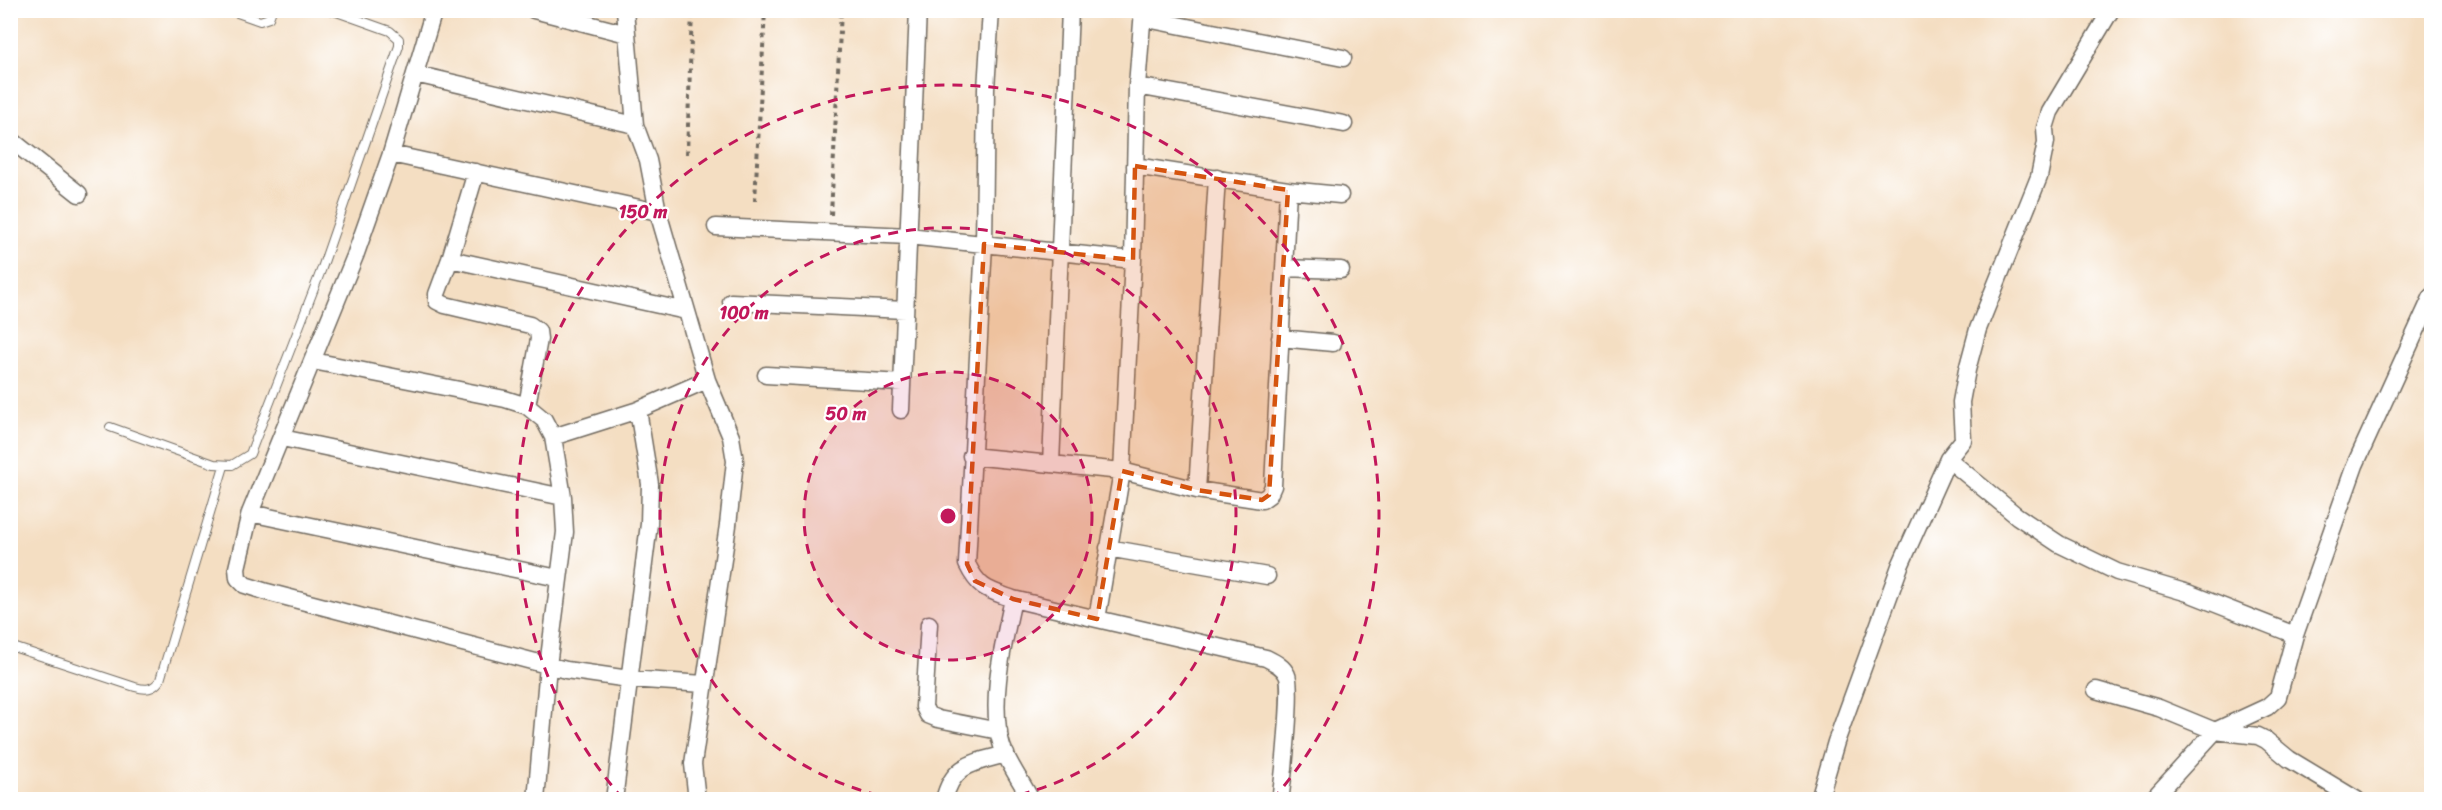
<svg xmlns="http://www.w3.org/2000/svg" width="2442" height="810" font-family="Sriracha,sans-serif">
<rect width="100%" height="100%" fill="#fff"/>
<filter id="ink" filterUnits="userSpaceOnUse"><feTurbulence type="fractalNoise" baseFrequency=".0167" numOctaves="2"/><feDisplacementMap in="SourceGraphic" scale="12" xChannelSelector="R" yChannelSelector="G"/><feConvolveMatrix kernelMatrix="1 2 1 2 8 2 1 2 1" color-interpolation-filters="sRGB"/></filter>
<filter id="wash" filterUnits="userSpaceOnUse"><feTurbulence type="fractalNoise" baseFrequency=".008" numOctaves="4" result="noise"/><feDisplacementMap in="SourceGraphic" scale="24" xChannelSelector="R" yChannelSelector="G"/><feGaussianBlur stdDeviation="1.35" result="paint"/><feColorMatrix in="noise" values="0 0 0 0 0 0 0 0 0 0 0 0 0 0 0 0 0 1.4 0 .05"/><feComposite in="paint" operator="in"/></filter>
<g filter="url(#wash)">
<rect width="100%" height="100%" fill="#f4dec2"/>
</g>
<g filter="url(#ink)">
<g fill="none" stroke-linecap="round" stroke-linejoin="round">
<g stroke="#716a60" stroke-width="10">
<path id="lane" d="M229,10L260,21L269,18L272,10
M110,427L214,464L232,465L250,454L322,268L399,46V39L390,31L331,10
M10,646L135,687C146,690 153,690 160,680L224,466"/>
</g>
<g stroke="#716a60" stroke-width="19">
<path id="street" d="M434,10L391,154L355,256L250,513L237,568L238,578L245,585L267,592L566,670L629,679L704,684
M534,10L627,34
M625,10L635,125L648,160L658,212L707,380L731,437L735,461L728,525L693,764L697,800
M991,10L986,89L984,244L967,564C979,589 988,590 1013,599C1004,642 988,704 1002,746C1008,764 1022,782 1031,800
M1070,10L1051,464L1122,471L1133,260L1137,86L1143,10
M1142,18L1343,58
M415,74L635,125
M1137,86L1344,124
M10,139L79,194
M391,154L658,212
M1135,166L1288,190L1340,195
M476,172L450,259L437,294V301L445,305L530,325L538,331L539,339L527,406
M716,227L908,236L1133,260
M450,259L686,311
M1284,268L1341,270
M731,302L905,310
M1280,338L1333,343
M313,361L505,399L527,406L544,420L553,437L563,497L565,532L548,666L536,800
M766,375L902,383
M901,410L918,10
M553,437L638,410L707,380
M282,438L563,497
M971,456L1051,464
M1948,459L2017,516L2059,544L2117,572L2188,593L2295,635
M1197,490L1217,178
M250,513L558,578
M1108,548L1267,576
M1013,599L1097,619
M929,624L924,707L928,715L938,719L999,731
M2096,690L2159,708L2215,731L2258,736L2266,740L2289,759L2357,800
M614,800L649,524L650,484L638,410
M944,800C953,763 974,763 1006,754
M1280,800C1283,782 1293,686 1287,675C1283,666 1274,662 1266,658L1097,619L1122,471L1197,490L1262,500L1269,495L1273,486L1288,190
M1819,800L1836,742L1900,566L1948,459L1963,440L1961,402L1967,370L1978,329L2039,177L2046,142L2045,128L2050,112L2111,10
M2152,800L2215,731L2267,707L2278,697L2295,635L2355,465L2432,296"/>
</g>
<path stroke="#716a60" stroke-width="4" stroke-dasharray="4.5 4.5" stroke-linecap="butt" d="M687,154L692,10
M755,201L765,10
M831,215L841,10"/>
<use href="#lane" stroke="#fff" stroke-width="8"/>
<use href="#street" stroke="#fff" stroke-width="16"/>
</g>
</g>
<path fill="#d5540f" fill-opacity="0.2" stroke="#d5540f" stroke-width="4.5" stroke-dasharray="12 8" stroke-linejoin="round" d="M1135,166L1288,190L1269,495L1262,500L1197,490L1122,471L1097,619L1013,599L975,581L967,564L984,244L1133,260Z"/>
<circle cx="948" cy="516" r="144" fill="#c2185b" fill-opacity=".12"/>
<g fill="none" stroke="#c2185b" stroke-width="3" stroke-dasharray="10 8">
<circle cx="948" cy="516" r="144"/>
<path d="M896 799A288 288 0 1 1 1000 799"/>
<path d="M623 799A431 431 0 1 1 1273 799"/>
</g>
<circle cx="948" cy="516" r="9" fill="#c2185b" stroke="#fff" stroke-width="3"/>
<g font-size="18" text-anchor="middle" font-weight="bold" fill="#c2185b" stroke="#fff" stroke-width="4.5" stroke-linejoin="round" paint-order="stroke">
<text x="643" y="218">150 m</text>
<text x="744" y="319">100 m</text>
<text x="846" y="420">50 m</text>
</g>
<rect width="2442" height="810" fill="none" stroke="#fff" stroke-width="36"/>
</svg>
